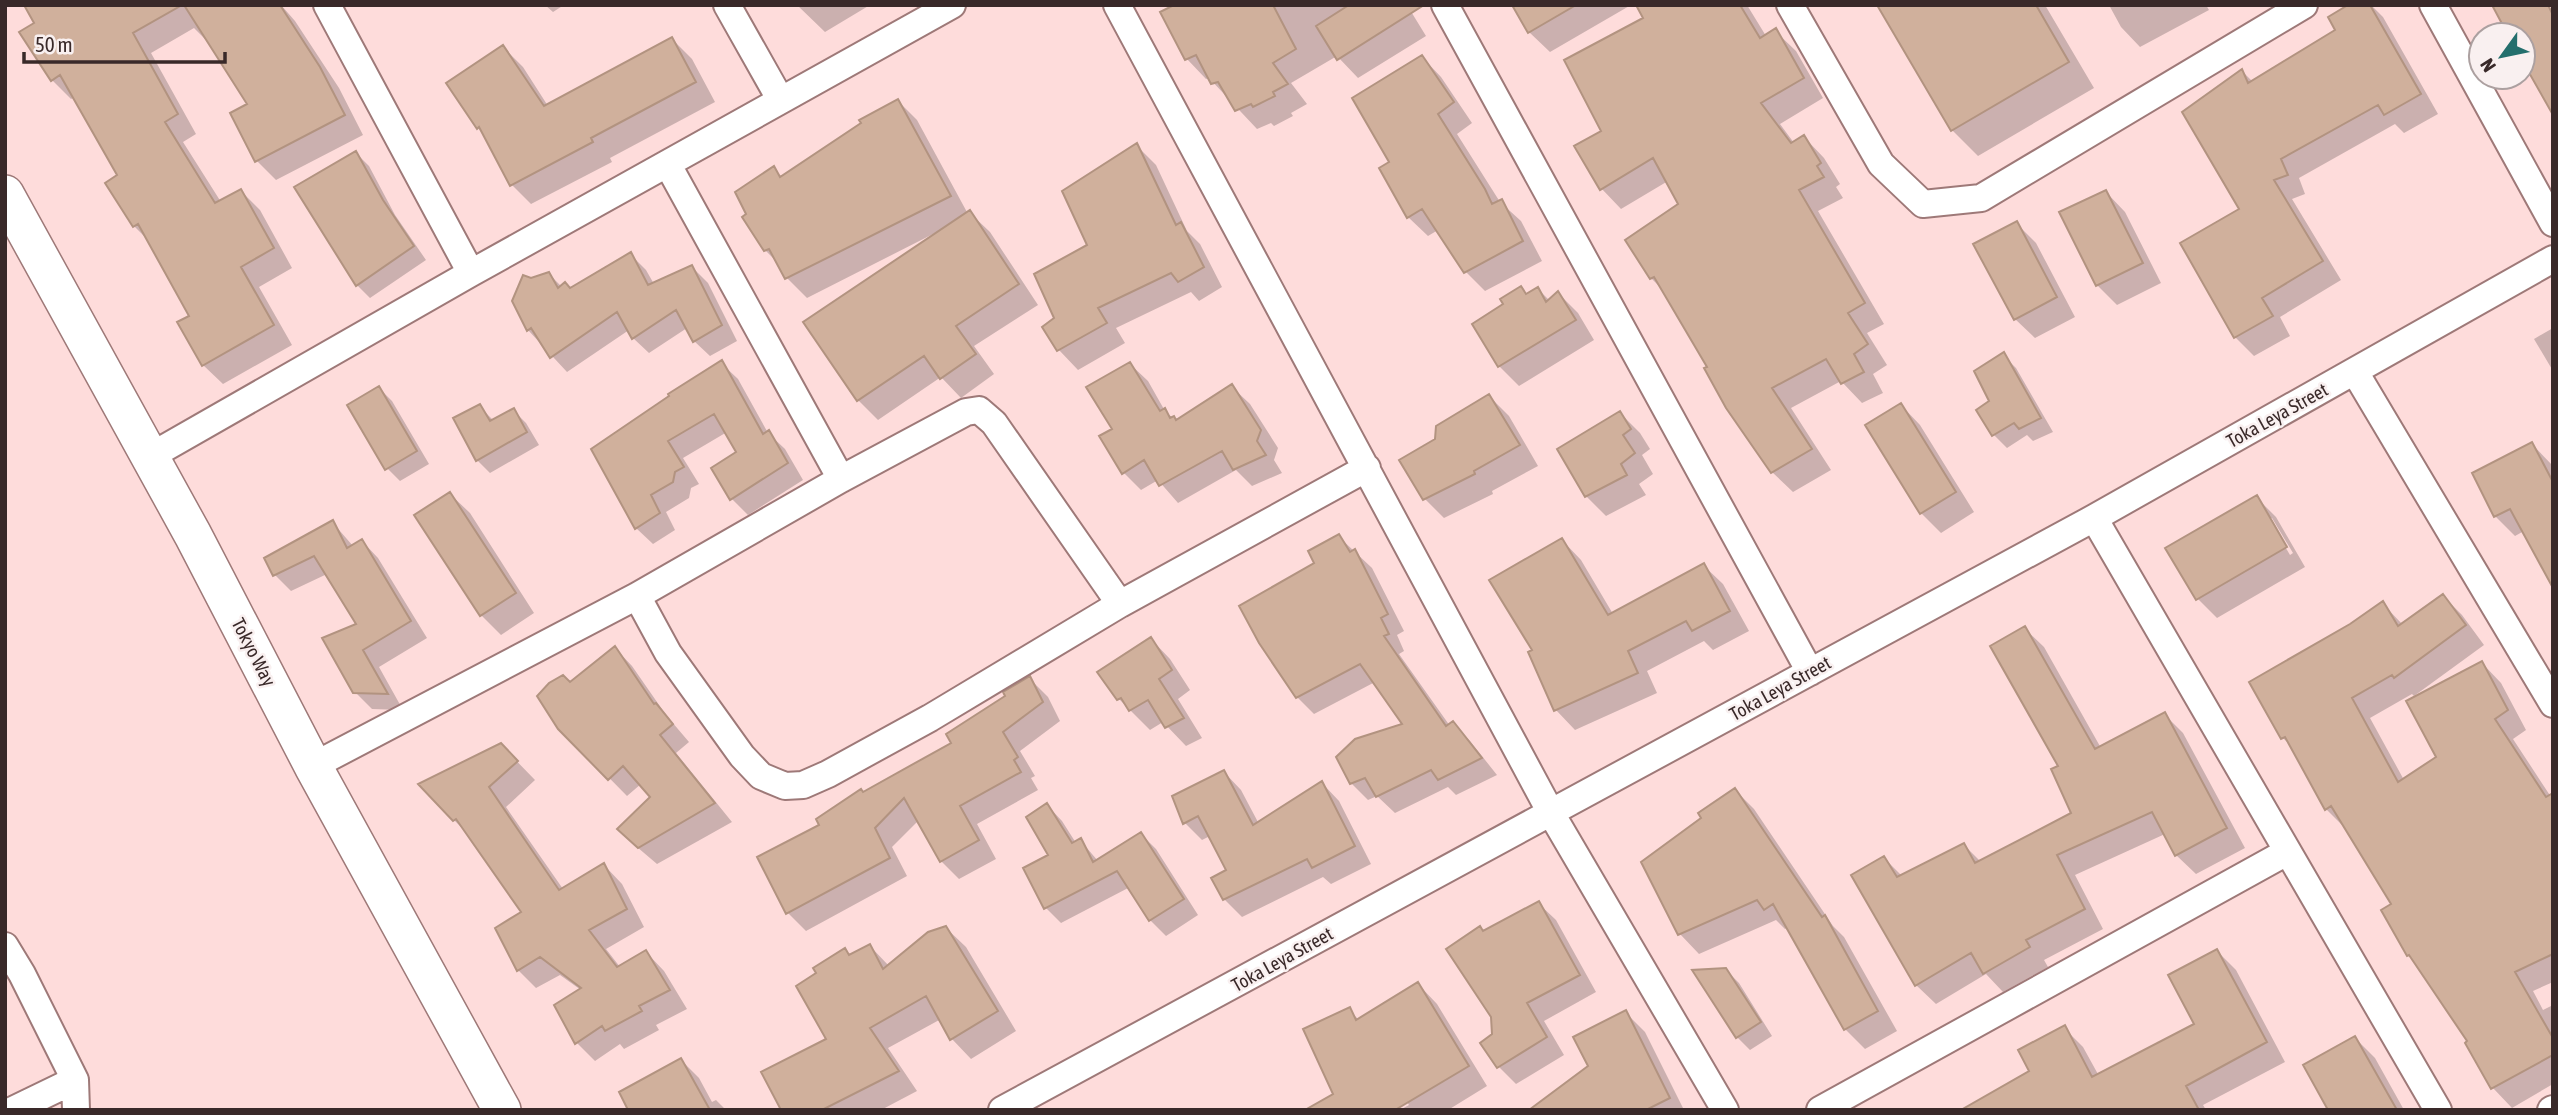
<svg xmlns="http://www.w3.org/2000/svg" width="2558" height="1115" font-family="'Asap Condensed',sans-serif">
<rect width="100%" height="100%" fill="#fedcdb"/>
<path fill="#0003" fill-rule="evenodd" d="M26,5H281L295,21L339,88L363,135L276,180L257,161L249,105L207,41L194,28L151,53L196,134L183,142L221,202L241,191L260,210L292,268L259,287L292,345L223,384L203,365L192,316L149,241L134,226L119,176L75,97L71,99L52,80L37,24Z
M545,5H564L553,12Z
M797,5H870L825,32Z
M1178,5H1407L1426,36L1358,78L1337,56L1291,83L1307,104L1291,113L1293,116L1274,126L1271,123L1257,129L1209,78L1206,79L1187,59L1163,13Z
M1514,5H1631L1550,52L1529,32Z
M1638,5H1747L1766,36L1775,31L1796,51L1823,98L1780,124L1794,143L1804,137L1824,158L1840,184L1836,187L1843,198L1818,211L1884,324L1867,333L1887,365L1873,374L1883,393L1862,403L1841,381L1791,408L1831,470L1793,492L1772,472L1665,292L1651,278L1681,205L1668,181L1621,209L1601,188L1604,132L1646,19Z
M1879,5H2045L2094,88L1978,156L1952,130Z
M2109,5H2206L2209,10L2140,47L2121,27Z
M2352,5H2371L2383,17L2438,114L2404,133L2395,124L2299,178L2305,194L2292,199L2341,280L2280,317L2290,336L2254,356L2235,337L2182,244L2242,210V71L2253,82L2337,30Z
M672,39L692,59L715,102L610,158L612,162L531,204L512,185L484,133L478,127L503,47L523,67L548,106Z
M1422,57L1441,77L1472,123L1457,134L1500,202L1521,221L1542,261L1485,291L1466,272L1438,230L1428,236L1408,217L1391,163Z
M898,101L917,120L968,214L970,213L990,232L1038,305L974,346L994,374L961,398L941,377L878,420L858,400L938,234L937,232L807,298L787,278L779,264L765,250L773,168L782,178Z
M1136,145L1156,165L1187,231L1200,244L1222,287L1199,301L1191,292L1116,328L1125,343L1078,370L1059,350L1089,246Z
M356,153L369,166L395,215L426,260L370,298L357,285Z
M2106,192L2125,212L2161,283L2117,305L2097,285L2062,213Z
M2016,223L2036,243L2075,317L2035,338L2015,319Z
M630,254L646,270L654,284L692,267L708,283L737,341L710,356L694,341L687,328L649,353L633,338L629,330L567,372L528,330L531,280L549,274L562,287L571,290Z
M1521,288L1528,295L1538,289L1550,301L1558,293L1578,313L1594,340L1519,386L1499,366L1506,304Z
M2553,328V371L2534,339Z
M2003,355L2016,368L2053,432L2033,441L2027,435L2007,448L1994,435Z
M721,363L738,379L768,433L785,449L803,480L748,515L732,499L738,452L727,432L683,458L699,484L691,488L689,498L666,512L675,530L653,544L636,528L594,449Z
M1130,364L1148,381L1165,411L1177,422L1232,387L1250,404L1278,448L1274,460L1282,473L1252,486L1236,470L1178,503L1158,480L1141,490L1124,473L1114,429Z
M379,388L392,401L429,464L400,481L387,468Z
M1489,396L1509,416L1538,466L1492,491L1493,494L1444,518L1425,499L1437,440Z
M1901,405L1920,425L1974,512L1941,533L1921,513Z
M479,406L494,421L513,410L526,423L539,445L490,473L477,460Z
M1620,413L1640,433L1650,449L1642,455L1653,474L1639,484L1646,495L1606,516L1586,496Z
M2532,444L2553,466V583L2524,531L2515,536L2495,516Z
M450,494L470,513L534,613L501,635L481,615Z
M2256,497L2276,517L2305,567L2217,618L2198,599ZM2268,518H2272L2293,553L2290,555Z
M333,523L353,546L362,541L378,558L427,638L379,667L403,710L372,709L355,692L358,625L327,574L291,591L275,575Z
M1338,536L1372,568L1404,631L1397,635L1404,651L1399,654L1450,726L1453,724L1470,741L1497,775L1456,795L1448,787L1395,813L1377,796L1368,800L1351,783L1405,725L1375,682L1314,714L1297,697L1316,563Z
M1562,540L1581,560L1613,614L1703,565L1723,584L1749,631L1713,650L1704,641L1647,671L1657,693L1575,730L1556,710L1534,651Z
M2443,596L2462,615L2484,645L2414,696L2412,694L2370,718L2404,780L2438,758L2482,663L2501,683L2526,730L2513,739L2553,800V982L2533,991L2543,1010L2553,1005V1084L2512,1108L2493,1088L2467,1043L2470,1042L2418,965L2408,955L2393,905L2345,828L2326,809L2293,748L2283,738L2251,683L2351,625L2383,604L2403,625Z
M2024,628L2044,647L2101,748L2164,714L2183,733L2245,848L2196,874L2176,855L2165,834L2075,875L2103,929L2044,960L2048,967L2003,992L1986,974L1936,1004L1916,985L1884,858L1902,876L1964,845L1981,862L2073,814Z
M1151,639L1170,659L1190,690L1178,699L1202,738L1186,746L1163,722L1150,730L1119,699L1099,672Z
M615,648L632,666L666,715L689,742L676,753L732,822L657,864L637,847L652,797L641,784L627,796L560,728L570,684Z
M1030,679L1048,697L1060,721L1020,751L1035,776L1031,778L1038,790L977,824L996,859L959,879L941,861L919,820L892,847L907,876L806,931L788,913L759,857L821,826L863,794L953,744Z
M501,745L535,780L506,807L563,889L604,865L622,884L644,927L606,949L620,967L646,952L664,971L687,1009L656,1025L659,1030L624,1049L620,1044L595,1061L577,1043L581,990L560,975L536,988L518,970L523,913L469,835L454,820Z
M1224,772L1241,790L1259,824L1322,783L1339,801L1371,864L1331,884L1323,877L1242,917L1224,899L1228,871L1210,836L1202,840L1185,823Z
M1735,790L1754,809L1833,926L1844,937L1897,1031L1865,1049L1845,1029L1788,927L1785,929L1776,920L1699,954L1680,934L1704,818Z
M1047,805L1062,821L1076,843L1080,840L1098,861L1141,834L1156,849L1198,915L1166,936L1150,920L1130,887L1061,923L1045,907L1050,856Z
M1538,903L1556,920L1596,992L1544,1021L1564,1055L1516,1084L1499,1067L1483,1044L1493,1035L1484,933Z
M946,928L966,947L1016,1031L971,1059L952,1039L941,1019L888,1048L917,1091L881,1110H783L828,1039L819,973L844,950L851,956L870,946L889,966Z
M2217,951L2236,970L2285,1062L2203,1105L2206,1110H1964L2031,1071L2064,1028L2083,1047L2099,1076L2197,1025Z
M1726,970L1739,983L1772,1036L1750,1050L1737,1037Z
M1418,984L1437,1004L1487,1086L1448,1110H1400L1409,1105L1407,1102L1349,1010L1359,1020Z
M1625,1012L1645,1032L1684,1110H1543L1590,1067Z
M2355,1038L2375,1058L2404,1110H2330Z
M681,1060L699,1078L712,1102L716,1100L726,1110H630Z"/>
<path fill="#d0b09c" stroke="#b29380" stroke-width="2" d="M24,5H182L133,33L178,114L165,122L215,203L241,189L274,248L241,267L274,325L202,366L177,322L189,316L138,224L133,227L105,183L117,175L60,75L51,81L19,32L34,23Z
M184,5H280L320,67L345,115L255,162L230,113L247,104Z
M1174,5H1273L1296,49L1273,63L1288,84L1273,92L1275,96L1253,107L1251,104L1235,111L1218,82L1211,84L1196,55L1185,60L1160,12Z
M1349,5H1424L1337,60L1316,26Z
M1512,5H1576L1528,33Z
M1636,5H1740L1760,38L1776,28L1804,78L1761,103L1791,143L1804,135L1821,163L1817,166L1824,177L1799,190L1865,303L1848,313L1868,344L1854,354L1864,372L1841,384L1826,359L1772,388L1812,449L1771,473L1726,408L1704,368L1707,367L1654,277L1650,279L1625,240L1678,204L1653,158L1600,190L1574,146L1601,131L1564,60L1643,18Z
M1877,5H2036L2069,62L1951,131Z
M2348,5H2370L2421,94L2384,115L2378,105L2281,159L2288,175L2274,180L2323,261L2262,298L2273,316L2234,338L2180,243L2239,209L2182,112L2242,69L2248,83L2335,30L2328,17Z
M2492,5H2548L2553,15V115L2523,62V35H2508Z
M672,37L696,82L591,138L593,142L510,186L479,127L477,129L446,83L503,45L544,106Z
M1422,55L1454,102L1438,114L1485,189L1492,204L1502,199L1523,241L1464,273L1422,209L1407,218L1379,168L1389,162L1352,98Z
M898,99L951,196L785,279L769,249L764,251L742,217L746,214L735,192L774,166L780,177L861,123L859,120Z
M1137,143L1176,225L1181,222L1204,267L1178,282L1171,273L1098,308L1107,323L1057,351L1042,327L1054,318L1034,274L1087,245L1062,191Z
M356,151L383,200L414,246L356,286L294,187Z
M2106,190L2143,263L2096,286L2059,212Z
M970,210L1019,284L956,326L976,354L940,379L924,356L857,401L803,322Z
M2017,221L2057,297L2014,320L1973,244Z
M631,252L648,285L692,265L722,325L693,342L676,310L632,339L617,312L550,358L531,328L527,331L512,301L523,275L531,278L549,272L558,288L565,282L570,288Z
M1521,286L1526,294L1538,287L1546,302L1558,291L1576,320L1498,367L1472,324L1503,304L1500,299Z
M2004,352L2041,418L2019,429L2014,423L1992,436L1976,410L1989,401L1974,371Z
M722,360L763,434L769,430L788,463L730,500L711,468L736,452L714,414L668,441L684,467L675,472L673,482L651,495L660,513L635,529L591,449L669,396L668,394Z
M1130,362L1160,411L1165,408L1170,418L1174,416L1176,420L1232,384L1261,430L1257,441L1266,455L1233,470L1222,451L1159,486L1144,460L1122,474L1099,436L1112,429L1086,387Z
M379,386L417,451L385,470L347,405Z
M1489,394L1520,445L1474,471L1475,474L1423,500L1399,460L1435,439L1436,426Z
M1901,403L1956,492L1920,514L1865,425Z
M480,404L490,421L514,408L527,432L476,461L453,418Z
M1620,411L1631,429L1623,435L1635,453L1621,464L1627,475L1585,497L1557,449Z
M2532,442L2553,482V588L2510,509L2494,517L2472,473Z
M450,492L516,593L480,616L414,515Z
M2257,495L2287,547L2196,600L2165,548Z
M333,520L347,548L362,539L411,621L363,650L388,694L353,693L322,638L356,624L314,556L273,576L264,558Z
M1339,534L1350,552L1355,549L1388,614L1381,618L1389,634L1384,636L1446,726L1453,721L1482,758L1438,780L1431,770L1376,797L1365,778L1350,784L1336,757L1355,739L1402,724L1360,664L1296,698L1259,643L1239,606L1314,563L1308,551Z
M1562,538L1608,615L1704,563L1730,611L1692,631L1686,621L1628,651L1638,673L1554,711L1528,652L1532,650L1489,580Z
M2443,594L2466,625L2394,678L2392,675L2352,698L2398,782L2436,757L2406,701L2482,661L2508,710L2495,719L2546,797L2553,793V954L2515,972L2553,1038V1055L2491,1089L2465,1043L2467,1041L2409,955L2407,956L2381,910L2391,904L2331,806L2325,810L2285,737L2281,739L2249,682L2350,624L2383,601L2398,626Z
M2025,626L2095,749L2165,712L2227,828L2175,856L2152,812L2057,855L2085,909L2026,940L2030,947L1983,974L1971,953L1915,986L1851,875L1884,856L1897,877L1964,843L1975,863L2071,813L2051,769L2058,766L1990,646Z
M1151,637L1172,670L1159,679L1184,718L1165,728L1148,700L1129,711L1121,698L1117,700L1097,672Z
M615,646L654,704L656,703L673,724L660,735L715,803L638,848L617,829L650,797L623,766L608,780L558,729L537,696L549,683L563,675L570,682Z
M1030,676L1043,702L1003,732L1018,757L1014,760L1021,772L960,806L979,840L940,862L904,798L875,828L890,858L786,914L757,857L819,825L816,819L861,789L863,792L951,743L946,734L1005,696L1003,692Z
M501,743L518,761L489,787L559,890L604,863L627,909L589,930L617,967L646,950L670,990L639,1006L642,1011L605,1031L602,1026L575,1044L554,1005L581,988L540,957L517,971L495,928L521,912L456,819L453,821L418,784Z
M1224,770L1253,825L1322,781L1355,846L1312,868L1307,859L1223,900L1211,878L1226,870L1198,816L1183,824L1172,796Z
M1735,788L1822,917L1825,915L1878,1011L1844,1030L1773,904L1764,910L1757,900L1678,935L1641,862L1701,818L1698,813Z
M1047,803L1072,843L1081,838L1093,862L1141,832L1184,899L1149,921L1117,871L1044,909L1023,868L1048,855L1026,817Z
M1539,901L1580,975L1527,1003L1547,1037L1497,1068L1480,1043L1492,1034L1491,1017L1446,949L1480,926L1483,931Z
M946,926L998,1011L950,1040L926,996L870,1028L899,1071L822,1110H781L761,1072L826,1039L796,986L816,973L813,968L845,948L849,955L870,944L883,969L928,932Z
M2217,949L2267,1042L2186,1086L2199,1110H1961L2029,1071L2018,1050L2065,1025L2092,1077L2194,1024L2168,975Z
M1726,968L1761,1022L1736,1038L1692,970Z
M1418,982L1469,1066L1395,1110H1305L1333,1094L1303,1029L1350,1007L1356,1020Z
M1626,1010L1670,1098L1646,1110H1529L1588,1066L1573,1037Z
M2355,1036L2397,1110H2328L2303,1065Z
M681,1058L710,1110H628L619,1092Z"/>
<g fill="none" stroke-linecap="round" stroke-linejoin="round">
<g stroke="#9e7978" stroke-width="30">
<path id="street" d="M327,5L471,273
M727,5L780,99
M1117,5L1551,813L1725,1110
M1445,5L1810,672
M1790,5L1881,164L1923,204L1981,198L2304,5
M2433,5L2553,223
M668,165L841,479
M2355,372L2553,704
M149,457L471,273L952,5
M2094,518L2438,1110
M637,596L668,653L742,756L761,776L785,786L803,785L828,774L930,718L1120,604L1367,468
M313,766L637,596L841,479L966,412L979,410L994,423L1120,604
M5,946L22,974L75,1080L76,1110
M13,1110L75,1080
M1002,1110L2094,518L2553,259
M1820,1110L2287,852
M2551,1110L2553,1109"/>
</g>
<g stroke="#9e7978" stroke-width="40">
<path id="secondary" d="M5,194L193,535L313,766L502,1110"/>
</g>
<use href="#street" stroke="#fff" stroke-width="26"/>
<use href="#secondary" stroke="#fff" stroke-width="37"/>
</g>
<g text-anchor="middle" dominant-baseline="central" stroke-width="5" stroke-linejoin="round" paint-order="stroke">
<g font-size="19" fill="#392929" stroke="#f9f0f0">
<text transform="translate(2277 415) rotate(-29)">Toka Leya Street</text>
<text transform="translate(254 652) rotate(63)">Tokyo Way</text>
<text transform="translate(1780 688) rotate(-29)">Toka Leya Street</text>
<text transform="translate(1282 959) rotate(-29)">Toka Leya Street</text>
</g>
</g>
<rect width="2558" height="1115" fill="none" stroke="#392929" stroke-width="14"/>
<g transform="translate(2502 56) rotate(237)"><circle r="33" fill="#f9f0f0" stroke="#aca0a0" stroke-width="2"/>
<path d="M0-5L12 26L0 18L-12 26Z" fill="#246f6d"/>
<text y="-10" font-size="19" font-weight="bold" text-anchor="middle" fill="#392929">N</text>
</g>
<path d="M24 52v10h201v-10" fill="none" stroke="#392929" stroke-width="3.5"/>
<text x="35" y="52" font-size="21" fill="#392929" stroke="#f9f0f0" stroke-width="5" paint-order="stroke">50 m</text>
</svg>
